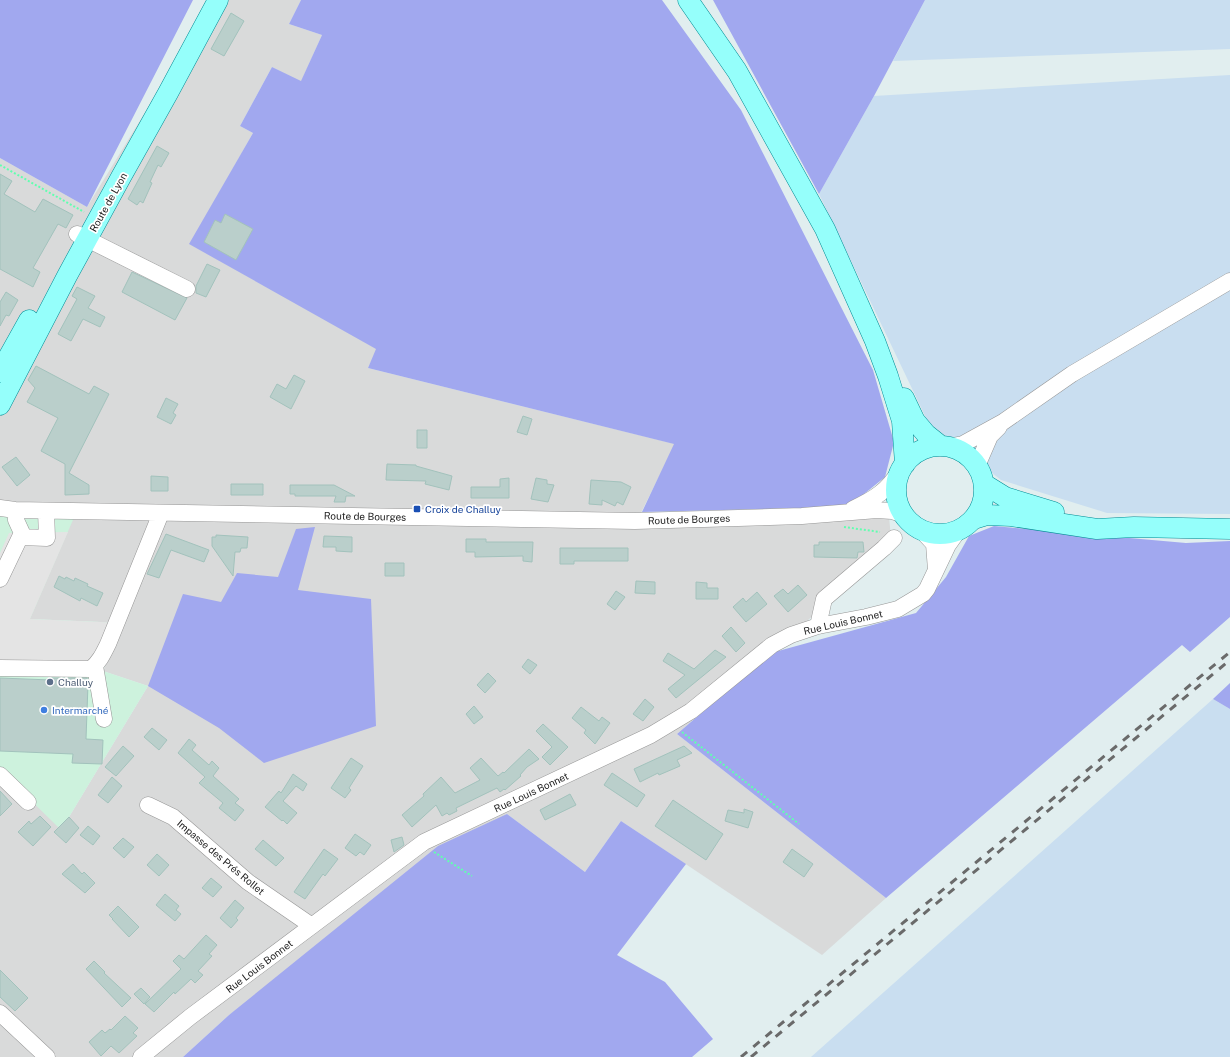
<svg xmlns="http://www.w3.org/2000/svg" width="1230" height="1057" font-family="'Public Sans',sans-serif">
<rect width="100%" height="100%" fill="#e1eeef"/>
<path fill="#d9dada" d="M214,0H301L289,24L322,35L301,82L272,67L240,126L253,133L190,244L377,349L368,368L675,444L635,525L889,517L892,547L677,734L886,898L822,955L621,821L585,872L507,814L229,1015L183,1057H0V770L59,827L69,817L148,686L103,671L124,623L29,619L78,506L0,510V158L87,207Z"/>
<path fill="#cdf2dd" d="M79,506L30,619L124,623L103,671L148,686L69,817L58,827L0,770V510Z"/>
<path fill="#c9def0" d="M925,0H1230V49L893,61Z
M1230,75V514L1107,513L1001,480L928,422L819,194L874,96Z
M1213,699L1230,709V1057H811Z"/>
<path fill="#a1a8ef" d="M0,0H193L87,207L0,158Z
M301,0H662L741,110L873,370L894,442L885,477L848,507L642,512L674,444L368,368L376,349L189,244L253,133L240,126L272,67L301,81L322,35L289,24Z
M713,0H925L874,96L819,194Z
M994,526L1186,543L1230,541V617L1190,652L1182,645L886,898L677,734L771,653L916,613L946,577L969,536Z
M315,527L298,590L371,599L376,726L264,763L219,728L148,686L183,594L221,602L237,573L278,577L296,529Z
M1230,683V709L1213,699Z
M507,814L585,872L621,821L686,864L617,955L665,982L713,1039L692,1057H183L229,1015L438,846Z"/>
<path fill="#e4e4e4" d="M68,532L30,619L124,623L103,671L0,674V553L9,533Z"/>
<path fill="#bacfcb" stroke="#a2c2bc" d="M231,13L244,21L224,56L211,49Z
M157,146L169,153L161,167L158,165L150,182L152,183L143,203L140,201L137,205L128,199Z
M0,174L12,181L4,194L35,212L43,199L73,215L66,228L58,224L33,268L40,272L33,287L0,269Z
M225,214L253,229L236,260L204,242L215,220L221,223Z
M207,264L220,270L206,297L196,293V286Z
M132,272L187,298L175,320L122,292Z
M77,287L95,296L88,308L105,317L100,327L83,319L71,341L58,334L77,299L72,296Z
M6,292L18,300L9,316L6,315L0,326V302Z
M36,366L89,394L94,386L109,394L69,473L89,485V494L65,495V464L41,451L58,418L27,402L35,388L28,380Z
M294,375L305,381L291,409L270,397L277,384L286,389Z
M166,398L178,404L173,413L176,415L171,424L157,417Z
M523,416L532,419L527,435L517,432Z
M417,430H427V448H417Z
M16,457L30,475L17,486L2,467Z
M387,464L416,465V466L452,476L449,490L425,484L426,481L386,480Z
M151,476L168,477V491H151Z
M509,478V498H471V487H500V479Z
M536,478L547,480V484L554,485L548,502L531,499Z
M591,480L621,482L631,487L623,505L617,502L615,506L602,500V505L589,504Z
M231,484H263V495H231Z
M290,485H334L355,496H346L345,502H334L336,496H295V494H290Z
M166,534L209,550L204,562L171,550L159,578L147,574Z
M216,535L248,537L247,548H241L240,552H235L233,576L212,546V537H216Z
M324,536L352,537V552L336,551V547H323Z
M466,539H486V542H533L532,562L523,561V556L475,557V552H466Z
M819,542H863L864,552H858L857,558L814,557V545H819Z
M560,548H628V561H574V564H560Z
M385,563H404V576H385Z
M59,576L65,579L66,577L74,581L75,578L88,584L87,586L103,593L97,606L81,598L80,601L54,587Z
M636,581L655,582V594L635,593Z
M696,582L707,583V588H718V599H696Z
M798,585L807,595L788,612L774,596L783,589L788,594Z
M616,591L625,597L615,610L607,604Z
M757,592L767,604L746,622L733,607L743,598L746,602Z
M731,627L745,643L736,652L722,636Z
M715,650L726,657L676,698L668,689L685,675L663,661L668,653L694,669Z
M528,659L537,665L530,674L522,667Z
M488,673L496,681L485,693L477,685Z
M0,678L51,680V678H87L88,684L86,739L103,740L102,764L72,763L73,754L0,751Z
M645,699L654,707L643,721L633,714Z
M474,706L483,717L474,724L466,714Z
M581,707L599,721L602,717L610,723L595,744L584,733L586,730L572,718Z
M543,724L568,747L550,765L542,757L552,747L536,731Z
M152,728L167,740L159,750L144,737Z
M189,739L196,745L192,750L209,765L212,761L219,768L213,776L239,799L235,803L244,810L235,821L219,808L223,803L199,783L205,777L178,753Z
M123,746L134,756L116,776L105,767Z
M684,746L692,753L677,760L680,766L659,775L658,773L640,782L634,769Z
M529,749L539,759L527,767L520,775L521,776L505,790L504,789L500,792L497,788L456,808L457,811L449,815L447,813L442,816L436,805L412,827L402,815L424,796L423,794L441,777L455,793L480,780L470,768L481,758L498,776L503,772L504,773Z
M351,758L363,766L349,788L351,790L345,798L331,788Z
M612,773L645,795L637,807L604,785Z
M293,774L307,784L303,791L296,786L283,801L297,813L287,824L283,820L282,821L265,807L279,791L281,793Z
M112,777L122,786L108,803L98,795Z
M0,791L12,804L0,816Z
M570,794L576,805L545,820L540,810Z
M673,800L723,834L706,860L655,826Z
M744,809L753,812L748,828L725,821L728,810L744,813Z
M40,816L51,827L33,846L18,832L29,821L31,824Z
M69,817L79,828L66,843L54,832Z
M88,826L100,836L93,845L80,835Z
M355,834L371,845L364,855L360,852L356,856L345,848Z
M402,837L404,845L394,852L391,840Z
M123,838L134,847L124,858L113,848Z
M263,840L284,858L276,866L255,849Z
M324,849L338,859L325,876L323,874L305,899L294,892Z
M792,849L813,864L804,877L783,862Z
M157,854L169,865L159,876L147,865Z
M73,864L82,874L84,872L95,883L85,893L62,874Z
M211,878L222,887L213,897L202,888Z
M165,894L179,906L176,910L181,914L175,921L156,905Z
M235,900L244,908L236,918L238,920L231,928L220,918Z
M118,906L139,927L129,937L112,919H113L109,915Z
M206,935L217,945L209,954L212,956L198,971L203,975L195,983L191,979L175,994L174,992L154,1012L145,1004L181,969L173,961L179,955L184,959Z
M94,961L105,972L104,973L131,998L122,1007L86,969Z
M0,970L28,998L15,1011L0,997Z
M141,988L150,997L144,1004L134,994Z
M125,1016L138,1028L133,1033L137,1036L119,1053L111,1046L101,1056L89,1042L102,1030L105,1033L110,1029L111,1030Z"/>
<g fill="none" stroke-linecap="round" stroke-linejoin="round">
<g stroke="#969696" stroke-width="17">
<path id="minor" d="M77,234L187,289
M947,447L963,444L1003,422L1072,374L1230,281
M977,466L990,436L999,427
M0,508L15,510L635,521L802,516L877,510L892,511L902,514
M853,509C876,498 887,491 901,469
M922,531L934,544L936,570
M21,537L47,538L46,511
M0,579L22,533L16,520L15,510
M818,626L824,599L884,548L894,538
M95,666L104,719
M0,668L91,669C100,661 103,654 108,644L161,513
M0,775L28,802
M148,805L173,817L248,882L312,926
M0,1013L47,1057
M141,1057L190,1017L424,842L651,735L691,711L772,645L791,635L818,626L866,617L898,609L923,594L927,589L948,545L958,531"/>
</g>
<g stroke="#008b94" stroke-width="21">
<path id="major" d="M688,0L737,71L825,229L875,341L888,376L902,421L905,464
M0,372L29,320
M904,398L915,421L926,434L941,446
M0,405L67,276L121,177L168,93L218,0
M896 490a44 44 0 1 1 88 0a44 44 0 1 1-88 0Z
M984,484L1005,497L1054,512
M974,519L987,515L1011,516L1097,529L1134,527L1230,529"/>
</g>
<path stroke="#61ffb0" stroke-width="2" stroke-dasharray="2 2" stroke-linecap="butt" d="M0,165L84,212
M844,527L880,532
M682,732L799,824
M434,852L472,876"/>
<use href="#minor" stroke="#fff" stroke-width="16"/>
<use href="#major" stroke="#95fffb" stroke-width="20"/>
<path stroke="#6a6a6a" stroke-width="3" stroke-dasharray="8 8" stroke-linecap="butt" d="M741,1057L1230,652
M751,1057L1230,660"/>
</g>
<rect fill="#1a4fb4" stroke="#fff" stroke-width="1.5" x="413" y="505" width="8" height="8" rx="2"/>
<circle fill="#5c6f8a" stroke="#fff" stroke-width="1.5" cx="50" cy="682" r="4"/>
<circle fill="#3f7fe0" stroke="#fff" stroke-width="1.5" cx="44" cy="710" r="4"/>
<g text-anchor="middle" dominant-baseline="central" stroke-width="3.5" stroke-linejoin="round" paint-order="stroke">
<g font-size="10" fill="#1c1c1c" stroke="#fff">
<text transform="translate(108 202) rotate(-61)">Route de Lyon</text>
<text transform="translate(365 516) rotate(1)">Route de Bourges</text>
<text transform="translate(689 519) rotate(-2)">Route de Bourges</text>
<text transform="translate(843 622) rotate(-13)">Rue Louis Bonnet</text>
<text transform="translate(531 792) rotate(-25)">Rue Louis Bonnet</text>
<text transform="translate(221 857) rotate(40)">Impasse des Prés Rollet</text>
<text transform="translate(259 966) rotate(-37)">Rue Louis Bonnet</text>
</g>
<g font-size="10" fill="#164399" stroke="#fff" text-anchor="start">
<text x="425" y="509">Croix de Challuy</text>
</g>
<g font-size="10" fill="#4e5e75" stroke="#fff" text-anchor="start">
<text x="58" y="682">Challuy</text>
</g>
<g font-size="10" fill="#366cbe" stroke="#fff" text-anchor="start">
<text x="52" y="710">Intermarché</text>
</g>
</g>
</svg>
